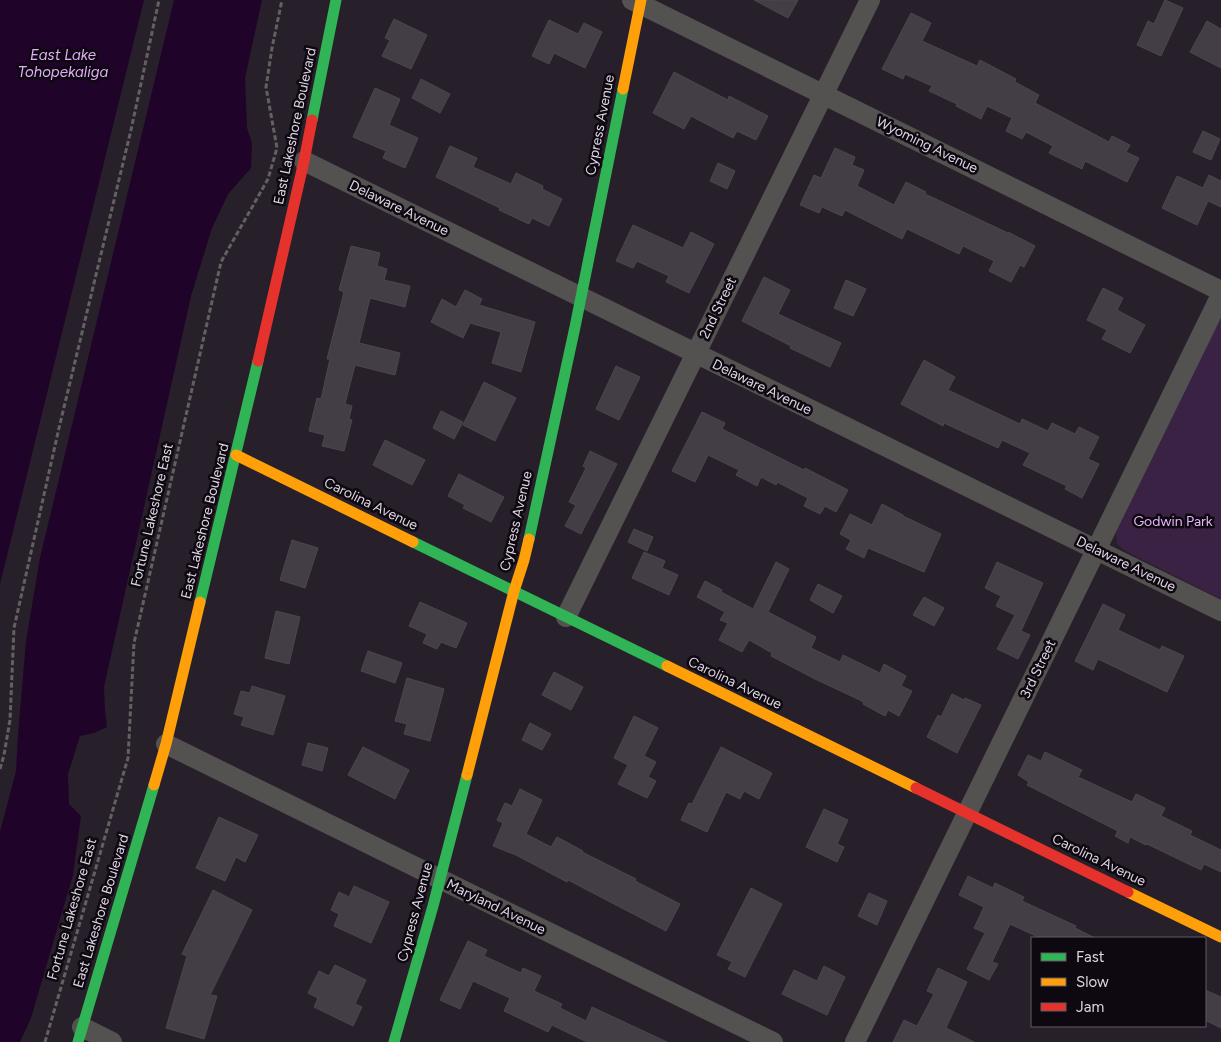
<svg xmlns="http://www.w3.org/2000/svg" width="1221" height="1042" font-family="Figtree,sans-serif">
<rect width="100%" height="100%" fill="#27202a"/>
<path fill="#392243" d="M1221,313V599L1127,552L1117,544L1116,532Z"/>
<path fill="#1f0329" d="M0,0H144L0,584Z
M174,0H262L245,78L247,128L252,143L251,168L228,194L212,228L191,296L104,687L105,710L107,727L94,733L80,736L68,774L69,804L81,816L73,875L31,1018L20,1042H0V832L16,771L18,735L26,641L40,558Z"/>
<path fill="#433d46" stroke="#4c464f" d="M754,0H798L788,18Z
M1165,0L1183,8L1161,56L1137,45L1148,21L1154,24Z
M911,13L931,23L922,41L977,66L980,60L1016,79L1015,82L1039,95L1035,103L1109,142L1112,136L1130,145L1126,152L1139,158L1127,182L1085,161L1082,169L1049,153L1053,146L1026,132L1022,139L1006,131L1012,118L987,106L981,119L956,106L957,104L929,91L932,86L905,74L903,79L882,69Z
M394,19L427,35L411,69L382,56L390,40L385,38Z
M549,20L578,34L584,23L602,32L585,68L554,53L549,64L532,56Z
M1207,21L1221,29V68L1190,52Z
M674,72L728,100L729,96L768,116L756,140L737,131L733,138L691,116L684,129L653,113Z
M421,79L450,94L440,113L412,98Z
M375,88L400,99L389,125L418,138L405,168L383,158L386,151L353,137Z
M1203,131L1220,139L1211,160L1193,152Z
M450,146L477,158L473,167L511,184L516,173L543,186L542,189L562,199L549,226L532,218L529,224L499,210L500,208L436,177Z
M835,148L855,157L852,165L864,170L857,186L894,205L906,182L926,192L925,194L1008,233V232L1035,246L1024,267L1020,265L1011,282L989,271L994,261L963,246L959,254L907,229L902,239L845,210L842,216L822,207L819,213L800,205L814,175L821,178Z
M718,163L735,171L727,189L710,181Z
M1209,175L1221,181V207L1208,201L1197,225L1162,208L1177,176L1203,188Z
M633,225L683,248L691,232L714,244L689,293L666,282L669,276L637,261L633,268L616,261Z
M351,246L380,253L377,266L387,269L384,280L410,286L405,307L370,298L359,343L400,353L395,375L355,365L345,404L352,406L349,419L352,420L344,451L322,446L325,435L309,431L317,398L321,399L330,359H327L344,292L339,290Z
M764,277L790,290L778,314L841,343L830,367L790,348L791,346L742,321Z
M846,280L866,289L853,316L834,308Z
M1103,288L1123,298L1117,310L1145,325L1130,353L1102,339L1107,330L1087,320Z
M465,290L482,299L479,305L535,322L521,372L492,363L501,332L470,323L463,338L431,322L442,299L456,307Z
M924,360L955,377L948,390L1020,424L1022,419L1048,431L1052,423L1075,434L1079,427L1099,437L1088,459L1099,464L1082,498L1065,489L1067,486L1023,465L1030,453L1002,440L998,448L944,423L943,426L901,404Z
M616,366L640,377L619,420L596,409Z
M484,382L516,398L495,441L463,425Z
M441,411L463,422L454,439L433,428Z
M702,412L725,423L722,429L804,470L805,468L848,490L836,512L825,506L820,514L804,506L808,498L777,482L776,485L761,477L757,486L736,475L739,470L708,455L695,482L672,471Z
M385,440L425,460L412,485L373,465Z
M590,451L617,464L581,534L565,526L576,505L569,502L586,468L583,466Z
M459,474L504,497L491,522L463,508L465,505L448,496Z
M882,504L903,515V516L941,534L924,572L868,548L864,558L846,549L851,540L840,534L850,514L872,525Z
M634,529L653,537L647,551L628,542Z
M292,540L318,548L305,588L280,580Z
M644,552L665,561L662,568L678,575L669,595L632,578Z
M776,562L789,569L768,612L816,637L811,648L840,662L843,655L880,673L884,664L906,676L901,686L912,691L899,716L888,710L885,716L863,704L864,702L815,679L771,656L772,653L749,640L742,652L719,640L728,623L720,620L725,612L697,597L705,581L722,590L721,592L753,609Z
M997,562L1043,583L1021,631L1030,635L1018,659L997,649L1015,615L996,606L1001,596L985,588Z
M818,584L842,596L833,613L810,600Z
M924,597L944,608L934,626L913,615Z
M420,602L467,623L456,648L441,642L437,649L423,643L427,634L409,626Z
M1103,604L1125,615L1118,630L1160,650L1162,646L1184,656L1167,692L1098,659L1093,670L1075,661Z
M276,611L300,617L289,664L265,658Z
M368,651L402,663L395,683L361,671Z
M554,672L583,687L571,710L542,695Z
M407,678L444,689L430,741L404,734L407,724L395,721Z
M252,686L285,696L273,735L241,725L244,717L234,714L241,691L250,693Z
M952,694L964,700L965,698L981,705L957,753L927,737L938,715L941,717Z
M634,716L658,728L644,756L656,762L648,777L656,781L647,798L618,784L628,765L614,758Z
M530,723L551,734L542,750L522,740Z
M308,743L328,748L322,771L302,765Z
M363,747L409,770L395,799L348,775Z
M721,747L772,773L759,799L744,791L740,799L726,792L707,832L681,820L689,803L692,804Z
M1045,752L1082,770L1078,777L1132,802L1136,794L1165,808L1161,816L1192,831L1190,835L1221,850V872L1204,864L1201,870L1147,844L1146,845L1130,837L1128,843L1115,836L1118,831L1027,785L1029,782L1018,775L1028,755L1041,761Z
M520,789L542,800L526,834L551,847L557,837L583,851L582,852L636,879L635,881L680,904L666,931L568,880L567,882L516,855L493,846L503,823L497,820L505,803L512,806Z
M824,809L848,820L837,844L844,847L837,862L806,847Z
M219,817L258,835L245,862L236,857L225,881L196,868Z
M968,876L993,888L995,883L1024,897L1022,901L1076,926L1075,928L1095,938H1040L1010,924L992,962L998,964L989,980L967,969L985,933L974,928L984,907L959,895Z
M354,886L389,902L371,943L334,926L339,914L331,910L339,892L349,897Z
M751,888L782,904L745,977L728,969L732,962L717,955Z
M213,890L252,910L210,995L217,996L204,1039L166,1028L187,956L182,954Z
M869,893L887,901L877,925L858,916Z
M468,941L487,950L484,956L521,973L523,968L541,976L534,991L562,1004L560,1008L586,1021L592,1007L667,1042H587L552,1025L548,1032L504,1011L510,998L473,981L460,1009L440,1000Z
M335,965L366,980L355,1004L362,1007L353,1026L314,1007L318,998L308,993L319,971L329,976Z
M824,966L845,977L827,1015L782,994L794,970L817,981Z
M938,968L967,982L946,1028L974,1042H893L904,1020L917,1026L934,994L927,991Z
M1205,990L1221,997V1028L1205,1020Z"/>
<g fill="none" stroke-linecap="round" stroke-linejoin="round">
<path stroke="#626061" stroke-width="3" stroke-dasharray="5 2.5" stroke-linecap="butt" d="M0,769L4,755L10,720L14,628L59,428L131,130L159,0
M45,1042L128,758L134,643L221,262L268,179L277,148L266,87L272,48L282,0"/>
<path stroke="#535250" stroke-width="20" d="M632,0L1221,291
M304,161L1221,611
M566,617L870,0
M166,744L440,879L773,1042
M82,1027L112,1042
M855,1042L1221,295"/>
<path stroke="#30b455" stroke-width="11" d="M312,120L336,0
M529,539L575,327L623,89
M413,542L667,666
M200,602L258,361
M78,1042L154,785
M394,1042L433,906L467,775"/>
<path stroke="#ff9f0a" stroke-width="11" d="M623,89L641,0
M236,455L413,542
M667,666L916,788
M467,775L514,591L524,560L529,539
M154,785L166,744L200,602
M1128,892L1221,937"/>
<path stroke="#e5322d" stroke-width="11" d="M258,361L304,161L312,120
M916,788L1128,892"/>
</g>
<g text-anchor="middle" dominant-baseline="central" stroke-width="5" stroke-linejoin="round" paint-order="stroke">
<g font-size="14" fill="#dfd6e4" stroke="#0e0811">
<text transform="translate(600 125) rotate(-79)">Cypress Avenue</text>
<text transform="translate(295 126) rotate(-78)">East Lakeshore Boulevard</text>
<text transform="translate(927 145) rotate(26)">Wyoming Avenue</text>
<text transform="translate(399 208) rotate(26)">Delaware Avenue</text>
<text transform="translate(718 308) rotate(-64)">2nd Street</text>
<text transform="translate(762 387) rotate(26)">Delaware Avenue</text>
<text transform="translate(371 504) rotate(26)">Carolina Avenue</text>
<text transform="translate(152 515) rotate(-77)">Fortune Lakeshore East</text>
<text transform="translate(205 521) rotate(-76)">East Lakeshore Boulevard</text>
<text transform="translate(516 521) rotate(-77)">Cypress Avenue</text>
<text transform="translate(1126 564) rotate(26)">Delaware Avenue</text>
<text transform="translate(1038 669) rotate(-64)">3rd Street</text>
<text transform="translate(735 683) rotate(26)">Carolina Avenue</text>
<text transform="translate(1099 860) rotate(26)">Carolina Avenue</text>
<text transform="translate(496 907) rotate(26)">Maryland Avenue</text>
<text transform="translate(72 909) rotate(-74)">Fortune Lakeshore East</text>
<text transform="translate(101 911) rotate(-73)">East Lakeshore Boulevard</text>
<text transform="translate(415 912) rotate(-75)">Cypress Avenue</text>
</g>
<g font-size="14" fill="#e8b6ff" stroke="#0e0811">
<text x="1173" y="521">Godwin Park</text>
</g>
<g font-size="15" font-style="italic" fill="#e1aff7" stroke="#0e0811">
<text x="63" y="55">East Lake<tspan x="63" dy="17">Tohopekaliga</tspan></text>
</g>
</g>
<rect x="1031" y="937" width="175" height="90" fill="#0e0811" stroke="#625a65"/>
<rect x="1041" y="953" width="25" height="8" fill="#30b455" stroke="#625a65"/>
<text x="1076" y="962" font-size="15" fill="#dfd6e4">Fast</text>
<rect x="1041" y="978" width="25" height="8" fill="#ff9f0a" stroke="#625a65"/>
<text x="1076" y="987" font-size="15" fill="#dfd6e4">Slow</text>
<rect x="1041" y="1003" width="25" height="8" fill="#e5322d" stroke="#625a65"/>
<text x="1076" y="1012" font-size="15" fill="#dfd6e4">Jam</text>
</svg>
